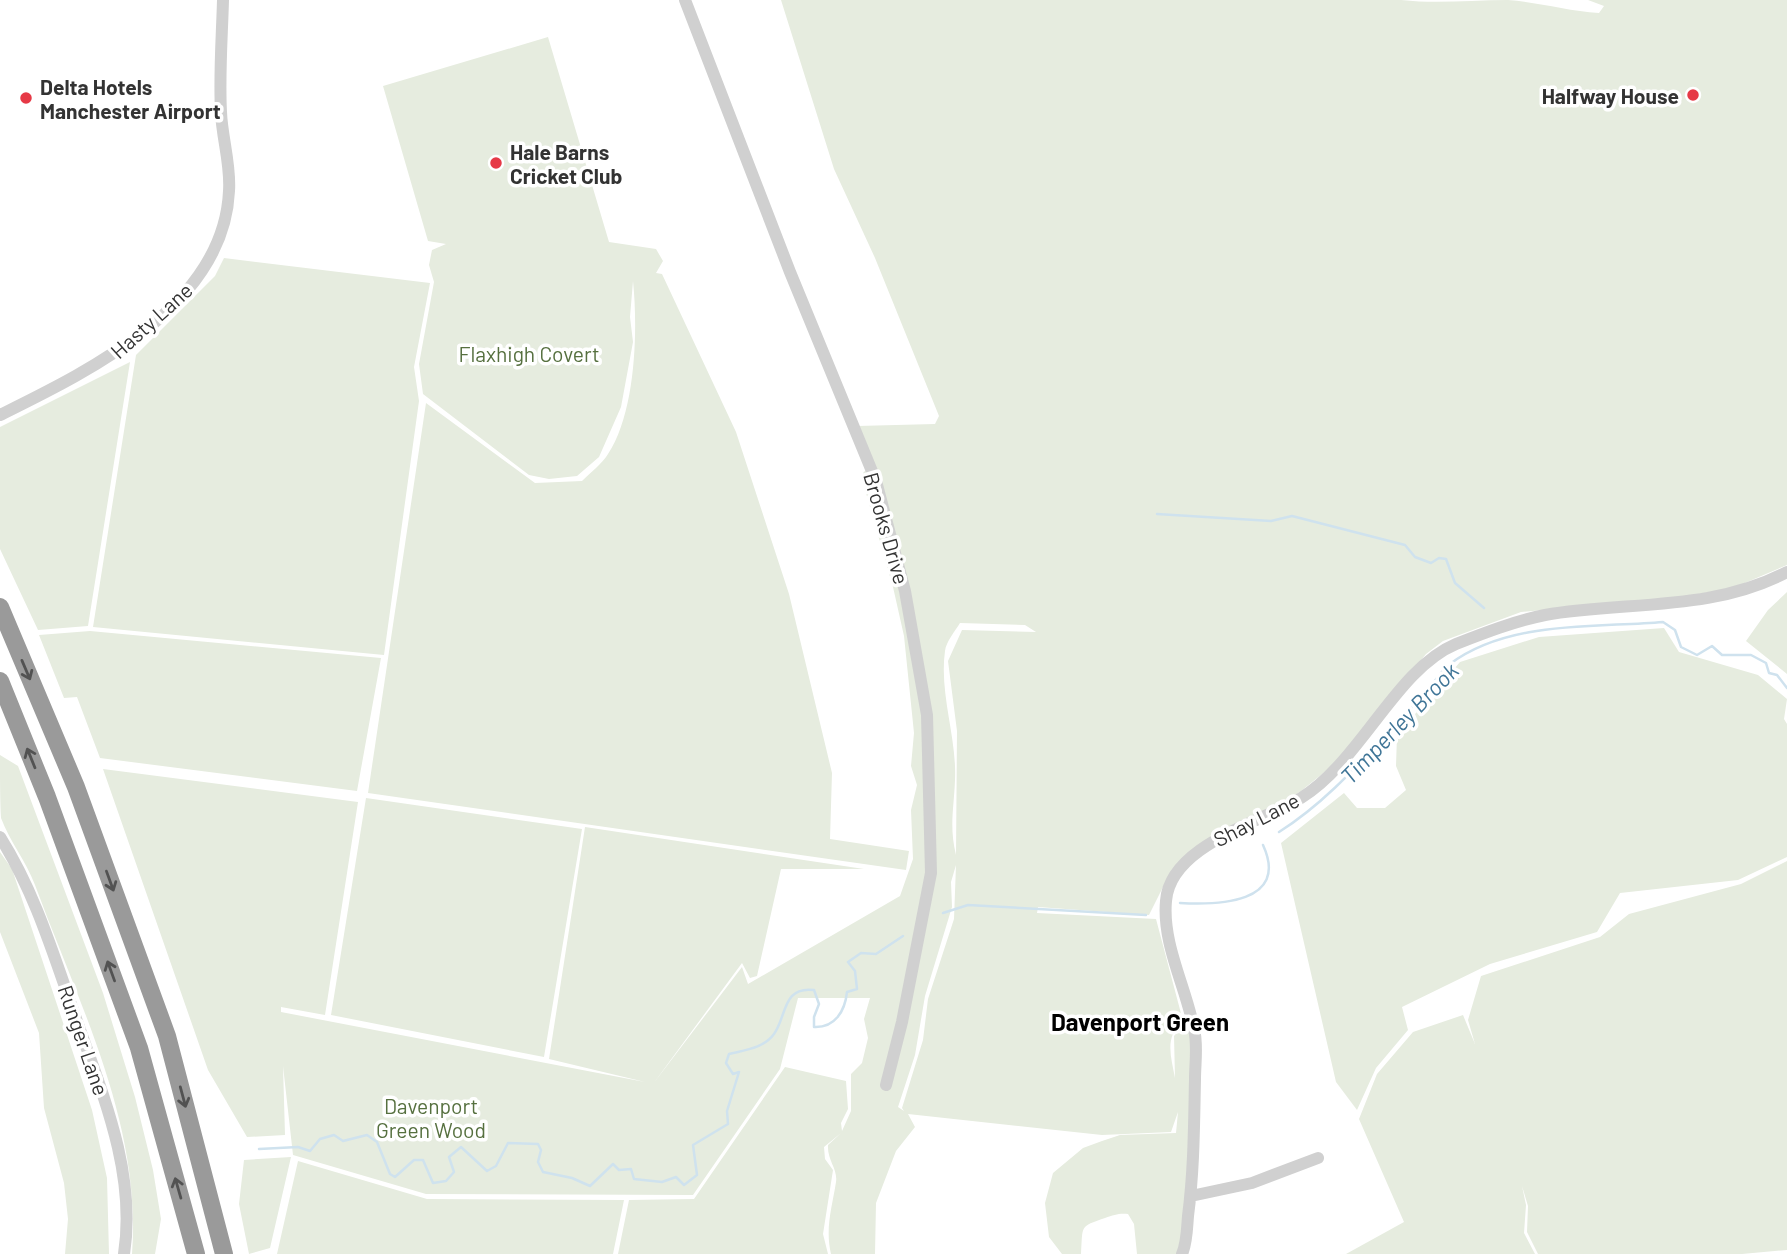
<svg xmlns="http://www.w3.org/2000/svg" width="1787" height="1254" font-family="Barlow,sans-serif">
<rect width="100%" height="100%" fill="#fff"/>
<path fill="#e6ecdf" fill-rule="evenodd" d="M781,0H1401C1437,4 1471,0 1508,0C1538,2 1568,11 1599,13L1604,6L1588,0H1787V565L1733,588L1675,598L1521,612L1443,641L1426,654L1337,762L1301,791L1169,875L1149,915L1038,907L1037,913L1156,919L1183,1021C1164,1037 1171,1056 1175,1078L1174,1036L1184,1024L1193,1025L1195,1033L1182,1254H1137L1134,1224L1128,1214C1119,1213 1114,1215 1105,1218C1079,1227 1083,1225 1081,1254H1062L1049,1237L1045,1203L1053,1173L1083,1148L1102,1141L1120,1135L1176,1133L1178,1112L1171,1132L1102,1135L908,1114L915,1127L896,1151L876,1203L875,1254H831C825,1228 832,1208 836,1182C838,1169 827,1160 828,1145L841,1133L824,1147L825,1159L833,1170L823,1234L828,1254H618L629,1200L694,1199L785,1067L846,1081L848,1109L841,1123L842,1131L851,1111V1074L862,1063L868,1038L864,1019L870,998H798L780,1069L693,1195L426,1194L293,1155L283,1066L285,1135L247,1137L208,1070L103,769L358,802L325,1015L281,1007V1012L645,1082L549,1059L585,827L864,869H781L757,976L750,978L742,963L653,1084L742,967L748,984L900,896L913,859L911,810L917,785L911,766L914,733L904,636L893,587L864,486L863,473L871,465L857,426L935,424L939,416L875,258L834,169ZM960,623L1025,625L1036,632L962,630L948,661L957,731L956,855C949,827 954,808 955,780C957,737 939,694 945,651C946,642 955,631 960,623ZM956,865L954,919L928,999L923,1040L902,1108L904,1111L898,1107L915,1055L925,996L952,907L951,882Z
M548,37L609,242L656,249L663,261L656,273L662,274L736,432L789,594L832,773L830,839L909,851L906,870L368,793L426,403L535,483L582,481C590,473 602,464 608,454C636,412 638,329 633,281L630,317L633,342L621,407L599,457L577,476L549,479L529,475L423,394L419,364L434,282L429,265L432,250L446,244L428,241L383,86Z
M224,258L430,283L414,367L419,401L384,655L93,627L136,355L215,276Z
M130,362L88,626L38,630L0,549V427Z
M1787,592V674L1746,641L1768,610Z
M1664,628L1679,652L1758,675L1787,699L1784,719L1787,724V857L1738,880L1620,893L1597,932L1490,964L1402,1007L1408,1030L1376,1068L1357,1110L1336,1082L1281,843L1344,793L1357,808H1385L1406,790L1396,766L1397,735L1460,662L1539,637Z
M90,631L381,658L357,791L100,758L77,697L64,698L39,635Z
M0,755L18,766L103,993L135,1097L153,1170L161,1219L155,1254H132C142,1124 79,1005 35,885C26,861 10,842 1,818C0,802 0,773 0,755Z
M366,798L582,829L544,1057L331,1015Z
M0,852L12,869L92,1110L107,1178L109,1254H65L68,1219L64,1183L44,1108L39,1033L0,932Z
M1787,861V1250L1742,1254H1538L1527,1232L1528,1206L1522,1186L1526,1205L1524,1233L1535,1254H1346L1404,1222L1359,1119L1377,1074L1413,1032L1463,1015L1475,1044L1468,1020L1481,976L1600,937L1629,914L1741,884Z
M291,1157L270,1248L249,1254L239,1204L244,1160Z
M298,1161L427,1199L624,1200L613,1254H277Z"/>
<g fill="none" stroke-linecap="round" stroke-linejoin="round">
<path stroke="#cfe2ee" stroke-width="2.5" d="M1157,514L1271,521L1292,516L1405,545L1415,557L1431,563L1439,558L1446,559L1455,583L1484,608
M1279,832C1336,796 1375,744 1422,697C1432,687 1439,672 1450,664C1509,620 1595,628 1663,622L1675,630L1681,647L1697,655L1712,646L1722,655H1751L1766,663L1769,673L1777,675L1787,688
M1180,903C1217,905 1290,904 1263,845
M943,913L968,905L1146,915
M259,1149L298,1147L310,1151L320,1139L334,1135L343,1141L367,1135L377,1142L390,1174L395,1177L414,1160H423L433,1183L446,1181L454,1172L449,1157L461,1147L487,1171L496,1166L508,1143L538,1144L541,1150L538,1162L543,1172L572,1178L590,1186L613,1164L619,1170L631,1169L634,1179L662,1182L676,1177L684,1185L697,1175L693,1145L728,1124L727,1111L739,1072L733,1074L726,1063L729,1054C745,1050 764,1048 774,1034C787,1016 782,986 814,990L819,1004L814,1017V1027C835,1028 845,1011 847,992L857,989L855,971L848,962L861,953L876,954L903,936"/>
<path stroke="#d0d0d0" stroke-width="12" d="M685,0L790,272L876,481L905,591L927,715L931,873L902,1022L886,1085
M0,415C89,371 224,306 229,191C231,165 222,138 221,112C219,75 222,37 223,0
M0,837C34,891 52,950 73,1010C100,1088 137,1170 124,1254
M1191,1196L1252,1183L1318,1158
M1182,1254C1187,1243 1187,1228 1188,1216C1194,1170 1194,1125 1195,1079C1195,1063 1198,1045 1194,1029C1186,987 1162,944 1166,901C1170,845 1262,822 1301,798C1361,761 1396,669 1456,644C1484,633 1515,621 1545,615C1626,601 1711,612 1787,572"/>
<path stroke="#9a9a9a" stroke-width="18" d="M0,607L76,787L167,1036L224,1254
M0,681L47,797L139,1048L196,1254"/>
</g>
<defs><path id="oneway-shaft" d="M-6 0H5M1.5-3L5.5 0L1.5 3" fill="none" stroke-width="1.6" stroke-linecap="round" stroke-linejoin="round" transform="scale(1.75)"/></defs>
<g stroke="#525252">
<use href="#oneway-shaft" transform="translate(26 670) rotate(67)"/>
<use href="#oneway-shaft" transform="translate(31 758) rotate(-112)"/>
<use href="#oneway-shaft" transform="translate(110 881) rotate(70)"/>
<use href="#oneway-shaft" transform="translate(111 971) rotate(-110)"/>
<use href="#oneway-shaft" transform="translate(183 1097) rotate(75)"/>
<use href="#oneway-shaft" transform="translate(178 1188) rotate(-106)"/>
</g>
<g fill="#e63946" stroke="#fff" stroke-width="2.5">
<circle cx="1693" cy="95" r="7"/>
<circle cx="26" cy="98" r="7"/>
<circle cx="496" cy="163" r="7"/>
</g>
<g text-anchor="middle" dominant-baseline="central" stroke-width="7" stroke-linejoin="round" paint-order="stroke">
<g font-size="21" font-weight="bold" fill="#333" stroke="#fff" text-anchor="start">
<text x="40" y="86">Delta Hotels<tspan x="40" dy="24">Manchester Airport</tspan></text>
<text x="1679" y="95" text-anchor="end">Halfway House</text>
<text x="510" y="151">Hale Barns<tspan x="510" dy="24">Cricket Club</tspan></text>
</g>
<g font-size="21" fill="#333" stroke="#fff">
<text transform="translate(151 320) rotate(-42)">Hasty Lane</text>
<text transform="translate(887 528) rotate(74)">Brooks Drive</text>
<text transform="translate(1256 819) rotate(-27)">Shay Lane</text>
<text transform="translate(84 1040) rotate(71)">Runger Lane</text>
</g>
<g font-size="21" fill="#56703f" stroke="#fff">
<text x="529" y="353">Flaxhigh Covert</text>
<text x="431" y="1105">Davenport<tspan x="431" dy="24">Green Wood</tspan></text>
</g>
<g font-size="23" font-style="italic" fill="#3f7597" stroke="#fff">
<text transform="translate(1399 723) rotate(-46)">Timperley Brook</text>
</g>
<g font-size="24" font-weight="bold" fill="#000" stroke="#fff">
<text x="1140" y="1021">Davenport Green</text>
</g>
</g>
</svg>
